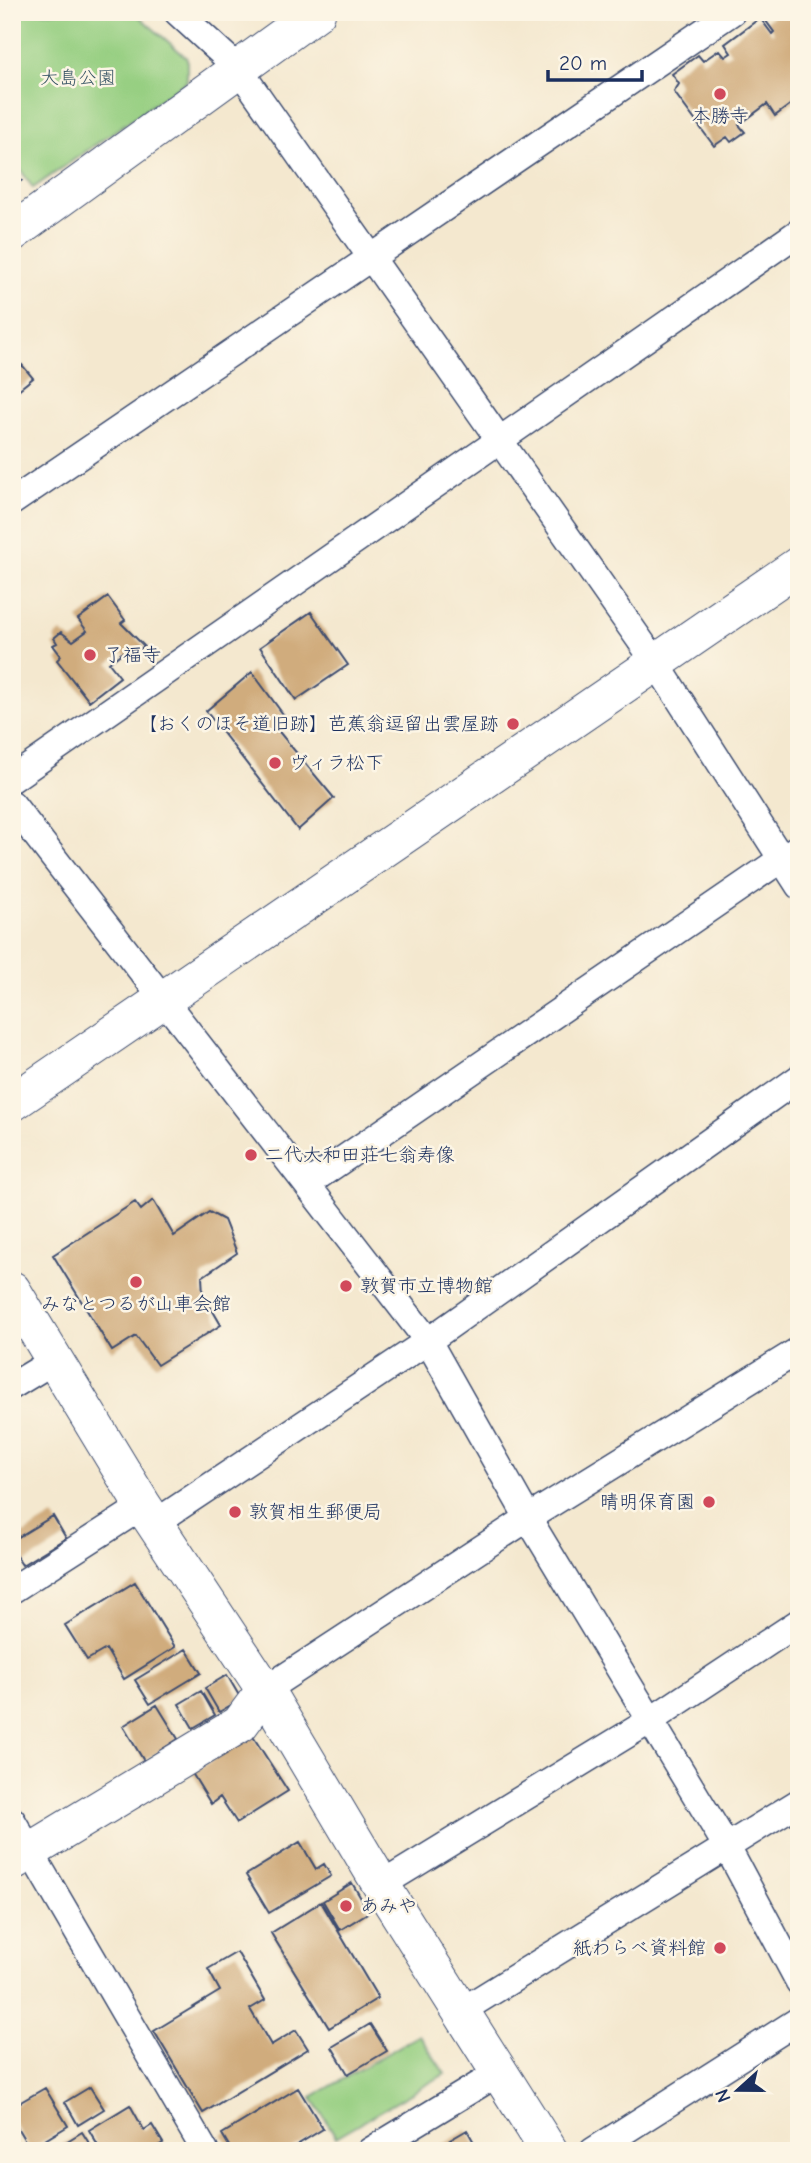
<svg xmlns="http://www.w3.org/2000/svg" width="811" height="2163" font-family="'Comic Neue','Klee One',sans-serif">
<rect width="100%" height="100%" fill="#fcf5e5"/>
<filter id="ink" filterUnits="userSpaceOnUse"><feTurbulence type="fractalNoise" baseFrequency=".0143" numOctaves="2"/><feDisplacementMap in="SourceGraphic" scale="14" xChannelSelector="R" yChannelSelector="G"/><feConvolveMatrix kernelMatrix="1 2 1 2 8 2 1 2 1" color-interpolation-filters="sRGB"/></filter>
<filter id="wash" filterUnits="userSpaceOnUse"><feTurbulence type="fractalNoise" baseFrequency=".00686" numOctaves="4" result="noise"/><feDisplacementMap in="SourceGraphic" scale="28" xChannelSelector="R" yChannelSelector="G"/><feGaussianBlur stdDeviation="1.57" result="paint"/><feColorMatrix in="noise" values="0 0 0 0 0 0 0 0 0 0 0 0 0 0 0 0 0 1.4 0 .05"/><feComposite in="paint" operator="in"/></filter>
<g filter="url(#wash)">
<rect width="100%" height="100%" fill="#f4e8cf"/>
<path fill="#97cf82" stroke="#597f70" stroke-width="2" d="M12,12H134L187,58V81L33,188L12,157Z
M419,2035L445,2074L336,2137L312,2097Z"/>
<g id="blocks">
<path fill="#d0ac7d" d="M779,12H799V98L775,116L767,104L739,125L745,132L731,142L727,137L714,146L674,92L679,84L672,74L698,55L703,61L719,50L725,57L731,53L725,44L760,18L772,34L774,32L766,21Z
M22,365L33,378L12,395V373Z
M108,597L125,620L121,623L144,646L128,658L123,652L109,663L120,677L89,701L57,660L61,656L53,645L57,643L54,638L61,632L73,641L87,631L78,619Z
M311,612L348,665L296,700L260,647Z
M252,672L285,717L275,727L334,798L298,830L206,711Z
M153,1200L174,1236L209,1212L224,1220L237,1253L202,1277L203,1294L221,1325L157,1365L136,1336L112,1351L53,1255L135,1202L141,1210Z
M53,1516L66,1538L22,1565L12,1550V1541Z
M135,1582L175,1647L124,1679L106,1649L87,1660L65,1625Z
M186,1649L201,1673L150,1704L135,1680Z
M227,1675L241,1699L219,1712L205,1688Z
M201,1691L215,1715L193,1728L179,1704Z
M157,1705L178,1739L144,1761L123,1726Z
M252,1735L288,1791L237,1823L220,1797L211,1804L192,1773Z
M300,1842L316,1869L324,1864L331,1876L269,1913L246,1875Z
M352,1883L369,1912L340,1930L323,1901Z
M321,1902L378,1998L329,2028L271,1933Z
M237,1952L265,2000L250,2009L271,2045L296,2030L308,2049L203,2113L154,2031L220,1991L208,1969Z
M370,2024L387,2051L348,2074L332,2047Z
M90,2087L104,2109L78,2125L65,2102Z
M45,2088L68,2126L30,2149L12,2119V2107Z
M298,2088L323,2129L287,2151H232L222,2134Z
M130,2105L144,2130L152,2125L163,2143L149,2151H101L89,2130Z
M467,2130L479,2151H431Z
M82,2132L94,2151H51Z"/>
</g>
</g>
<g filter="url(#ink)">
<use href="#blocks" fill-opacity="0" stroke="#3c4b6f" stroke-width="2"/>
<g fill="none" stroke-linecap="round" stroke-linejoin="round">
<g stroke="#3c4b6f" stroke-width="29">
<path id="street" d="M177,12L238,68L656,663L799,886
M12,502L732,12
M12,779L799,232
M12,804L428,1341L528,1518L727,1847L799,1982
M307,1184L799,847
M12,1386L55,1360
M155,1523L428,1341L799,1078
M12,1590L143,1506
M265,1690L528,1518L799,1350
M12,1820L205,2151
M381,1885L651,1720L799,1622
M461,2011L799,1802
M370,2151L500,2072
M593,2151L799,2020"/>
</g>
<g stroke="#3c4b6f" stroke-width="39">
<path id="secondary" d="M12,233L317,12
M12,1103L799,565
M12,1290L143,1506L265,1690L381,1885L549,2151
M12,1862L240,1724L265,1690"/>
</g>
<path stroke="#3c4b6f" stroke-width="4.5" stroke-dasharray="2 5" stroke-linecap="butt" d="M12,169L24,186"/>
<use href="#street" stroke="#fff" stroke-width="26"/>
<use href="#secondary" stroke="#fff" stroke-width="37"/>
</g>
</g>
<g fill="#d1495b" stroke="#fcf5e5" stroke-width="2.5">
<circle cx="720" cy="94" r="7"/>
<circle cx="90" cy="655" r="7"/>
<circle cx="513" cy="724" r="7"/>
<circle cx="275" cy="763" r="7"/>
<circle cx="251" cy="1155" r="7"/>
<circle cx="136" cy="1282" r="7"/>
<circle cx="346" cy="1286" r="7"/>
<circle cx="709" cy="1502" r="7"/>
<circle cx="235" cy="1512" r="7"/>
<circle cx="346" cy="1906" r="7"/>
<circle cx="720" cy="1948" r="7"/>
</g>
<g text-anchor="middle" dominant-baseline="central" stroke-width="5" stroke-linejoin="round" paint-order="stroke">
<g font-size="19" fill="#3a5767" stroke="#fcf5e5">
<text x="78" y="78">大島公園</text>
</g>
<g font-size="19" fill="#1b2f5e" stroke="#fcf5e5" text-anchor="start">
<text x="720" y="116" text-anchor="middle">本勝寺</text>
<text x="104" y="655">了福寺</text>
<text x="499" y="724" text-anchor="end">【おくのほそ道旧跡】芭蕉翁逗留出雲屋跡</text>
<text x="289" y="763">ヴィラ松下</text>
<text x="265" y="1155">二代大和田荘七翁寿像</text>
<text x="360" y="1286">敦賀市立博物館</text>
<text x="136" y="1304" text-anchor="middle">みなとつるが山車会館</text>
<text x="695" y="1502" text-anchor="end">晴明保育園</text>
<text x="249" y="1512">敦賀相生郵便局</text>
<text x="360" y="1906">あみや</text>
<text x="706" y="1948" text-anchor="end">紙わらべ資料館</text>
</g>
</g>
<rect width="811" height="2163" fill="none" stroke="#fcf5e5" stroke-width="42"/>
<g transform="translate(738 2090) rotate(249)" stroke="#fcf5e5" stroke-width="5" paint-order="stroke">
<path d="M0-5L12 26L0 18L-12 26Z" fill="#1b2f5e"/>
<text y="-10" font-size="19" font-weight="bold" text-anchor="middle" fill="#1b2f5e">N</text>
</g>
<path d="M548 70v10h94v-10" fill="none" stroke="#1b2f5e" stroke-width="3.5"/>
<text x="559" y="70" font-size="21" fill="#1b2f5e" stroke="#fcf5e5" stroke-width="5" paint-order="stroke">20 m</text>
</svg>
